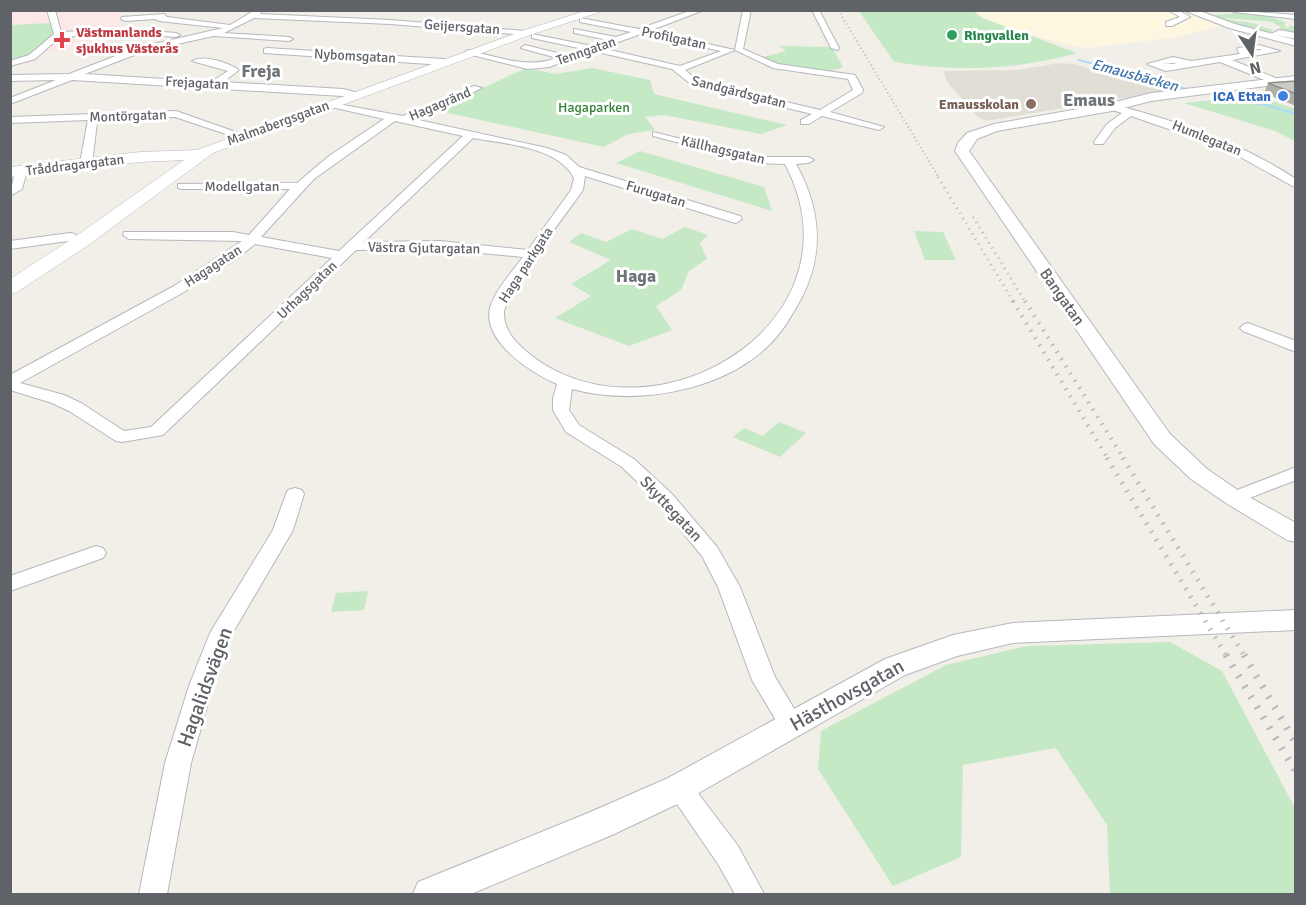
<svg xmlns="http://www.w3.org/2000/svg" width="1306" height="905" font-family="Signika,sans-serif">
<rect width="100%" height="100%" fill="#f1efe8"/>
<path fill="#fef7e0" d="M974,11H1179L1222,25L1179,37L1087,48L1059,43L1006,27L983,18Z"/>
<path fill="#e1ded6" d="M1059,63L1074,64L1168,91L986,121L978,117L948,83L943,71L1018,70Z"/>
<path fill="#fce8e6" d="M11,11H122L121,32L105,49L34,52L11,64Z"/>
<path fill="#c5e8c5" d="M859,11H973L982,18L1077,53C1017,70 956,72 894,62Z
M1236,13L1272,17L1286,23L1284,24L1286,28L1290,27L1289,24L1295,27V35L1276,31L1282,30L1279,28L1281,27L1273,23L1275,22L1224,18C1236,22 1248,21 1260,25L1257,26L1274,30H1271L1273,32H1266L1293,37L1290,38L1295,41L1208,16Z
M50,23L54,34C42,48 27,57 11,62V25Z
M779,46L832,47L843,67C819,78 784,67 760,58L786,51Z
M526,68L556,74L592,68L650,80L654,94L787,125L761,134L664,115L645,117L655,130L628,134L604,147L435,110Z
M1240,97L1272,101L1295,109V141L1275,131L1184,103Z
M640,151L764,187L772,211L616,163Z
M685,227L708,235L700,243L707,259L689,271L681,290L656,306L672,330L629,346L555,318L591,296L571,284L611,260L569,242L581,233L606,242L632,229L662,239Z
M914,231L943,232L956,260H925Z
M779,422L806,433L780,457L733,437L744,428L763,436Z
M368,591L364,610L331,612L336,593Z
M1170,642L1222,671L1295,808V894H1110L1107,825L1056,748L963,765L961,857L893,886L818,769L821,731L946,665L1027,646Z"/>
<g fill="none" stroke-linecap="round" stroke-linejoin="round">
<path stroke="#aadaff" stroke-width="2" d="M1079,60L1191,90
M1212,95L1266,105L1296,114"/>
<g stroke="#b5b8bc" stroke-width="2">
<path id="minor" d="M47,10H55L61,32L125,29L176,33L180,35L176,37L125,33L60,37L35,59L10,66V61L29,55L54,34Z
M255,10H263L260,14L390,20L526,31L530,33L526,35L390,24L254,18L224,33L289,37L293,39L289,41L213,36L142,52L85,74L211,82L228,71L192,61C203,54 229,63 239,70L223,82L343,89L359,93V97L72,80L10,104V98L56,80L10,81V75L69,74L136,48L223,28L159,21L155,19L125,21L121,19L122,17L164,14L167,17L230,25Z
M692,10H704L649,31L735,50L743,10H751L743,49L778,64L855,75L863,90L862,93L830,112L884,127L879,130L822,116L809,124H801V120L812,114L692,85L672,69L593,51L549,67L528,69L464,53L468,50C497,57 528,69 557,58L521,48L525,45L565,55L583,49L532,38V34L592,46L608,40L574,33V29L616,37L631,32L580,22V18L639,29ZM641,34L721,51L680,66L601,48ZM735,50L773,68L848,79L853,90L820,110L698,81L685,70Z
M812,10H819L839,48L838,50L831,48Z
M1168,10H1178L1190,17L1172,26H1166V22L1180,17Z
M1231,10L1296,15V19L1234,12Z
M1279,30L1296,33V39L1271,34Z
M1259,45L1280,51L1232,60L1278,79V83H1272L1220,62L1166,71L1147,64L1173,57L1191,61L1240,54L1237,50L1238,48ZM1259,49L1263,50L1248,51ZM1173,63L1177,64H1163Z
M267,48L444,59L448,62L444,65L264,53V49Z
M474,86L482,88L414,119L547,148L566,155L579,167L740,216L742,219L736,223L732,222L585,176L583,190C568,211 506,293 504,312C503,331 518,345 532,356C655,449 868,322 785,164L756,163L653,136V132L756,157H808L814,160L808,163L796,164C821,209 825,253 801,299C792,315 783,331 770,344C722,392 635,406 572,389L569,410L579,425L634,459L672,494L717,547L740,587L775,677L804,725L801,732L792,735L783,732L752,680L718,587L702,556L658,502L622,467L566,432L553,410V399L557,384C532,373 482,342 490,308C495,290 512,272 523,257L440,249L356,250L163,435L122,442L116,441L69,411L52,403L10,390V375L174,286L242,241L129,239L123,235L124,232H233L249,235L290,189H182L178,188V184L297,183L329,156L384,119L327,106V102L403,116ZM395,121L463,136L339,251L261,237L314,179ZM473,138C504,144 558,146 574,178L571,190L528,250L440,241L364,242ZM255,244L332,258L151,427L124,431L81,403L64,395L20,383L184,292L238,258Z
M1112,104C1176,121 1240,142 1296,179V188L1226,149L1131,116L1115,128L1103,144H1095L1094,142L1107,124L1122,113L1109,109V105Z
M176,111L247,136L238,138L175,117L100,120L97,123L92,163L86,166L80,163L88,120L10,123V117Z
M21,168L27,171L22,189L10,196L15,171Z
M70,233L75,234L76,237L75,240L10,249V241Z
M1248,323L1296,341V352L1243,331L1240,328L1243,325Z
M1296,467V480L1234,504L1227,502L1224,498L1227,494Z
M295,488L302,490L304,494L293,530L232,634L213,686L191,763L167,894H139L165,763L189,686L210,633L273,530L286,494L288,490Z
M96,546L103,548L106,553L103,558L10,591V576Z
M679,777L688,780L738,846L764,894H735L718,864L666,788L670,780Z"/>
</g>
<g stroke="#b5b8bc" stroke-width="2">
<path id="tertiary" d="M1183,10H1197L1235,24L1296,40V46L1229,28Z
M1296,76V82L1151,101L1112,111L997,131L977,139L969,151L1170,434L1207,469L1242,493L1296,523V542L1287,540L1226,503L1191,479L1154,444L955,151L958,143L967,133L994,124L1112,103L1151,93Z
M1296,610V630L1013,643L957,656L905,675L690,798L612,835L471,894H413L418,882L588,813L668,778L885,659L953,635L1013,623Z"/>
</g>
<g stroke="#b6babf" stroke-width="1">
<path id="secondary" d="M588,10H606L530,35L213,153L87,246L17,292L10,294V279L73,238L184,160L140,162L10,177V167L140,152L197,150L522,31Z"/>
</g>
<use href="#minor" fill="#fff" fill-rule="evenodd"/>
<use href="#tertiary" fill="#fff" fill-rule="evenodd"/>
<use href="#secondary" fill="#fff" fill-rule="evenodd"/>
<path stroke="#b6b7b8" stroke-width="2" stroke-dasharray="1 3" stroke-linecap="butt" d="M838,10L939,178"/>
<path stroke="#b6b7b8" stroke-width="3" stroke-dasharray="1 5" stroke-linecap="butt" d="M938,177L1014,303
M973,217L1026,303"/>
<path stroke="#b6b7b8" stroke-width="4" stroke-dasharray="1.5 7" stroke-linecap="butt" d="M1013,301L1108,459
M1025,301L1124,459"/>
<path stroke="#b6b7b8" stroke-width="5" stroke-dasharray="1.5 8" stroke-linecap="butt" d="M1107,458L1227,657
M1123,458L1245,657"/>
<path stroke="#b6b7b8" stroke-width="7" stroke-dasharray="2 10" stroke-linecap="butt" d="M1226,655L1296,772
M1244,655L1296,743"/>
</g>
<path fill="#afaea9" d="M1296,81V106L1264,93L1268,83Z"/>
<path fill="#cccac5" stroke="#8f8d8a" stroke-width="1.5" d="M1296,81V94L1268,83Z"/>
<circle fill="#2e9e5b" stroke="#fff" stroke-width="2" cx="952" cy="35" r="6"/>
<path fill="#e0444e" stroke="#fff" stroke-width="2" d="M59 31h6v6h6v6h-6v6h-6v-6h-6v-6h6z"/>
<circle fill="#3f7fe0" stroke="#fff" stroke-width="2" cx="1283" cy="96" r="6"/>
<circle fill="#8d6e63" stroke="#fff" stroke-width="2" cx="1031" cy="104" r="6"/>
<g text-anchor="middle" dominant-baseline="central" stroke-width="6" stroke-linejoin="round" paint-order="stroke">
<g font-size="14" fill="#5f6368" stroke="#fff">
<text transform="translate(462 27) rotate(4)">Geijersgatan</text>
<text transform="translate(674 38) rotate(12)">Profilgatan</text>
<text transform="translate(586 51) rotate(-19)">Tenngatan</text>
<text transform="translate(355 56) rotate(3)">Nybomsgatan</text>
<text transform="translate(197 83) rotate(3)">Frejagatan</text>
<text transform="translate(739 92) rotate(14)">Sandgärdsgatan</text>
<text transform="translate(440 104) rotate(-23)">Hagagränd</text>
<text transform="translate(128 116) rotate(-2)">Montörgatan</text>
<text transform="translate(278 123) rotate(-20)">Malmabergsgatan</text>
<text transform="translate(1207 138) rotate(22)">Humlegatan</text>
<text transform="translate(723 150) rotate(13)">Källhagsgatan</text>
<text transform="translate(75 165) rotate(-7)">Tråddragargatan</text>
<text x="242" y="186">Modellgatan</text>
<text transform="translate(656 194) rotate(17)">Furugatan</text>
<text transform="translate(424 248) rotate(1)">Västra Gjutargatan</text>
<text transform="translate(526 265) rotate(-57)">Haga parkgata</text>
<text transform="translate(213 266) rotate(-33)">Hagagatan</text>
<text transform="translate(307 290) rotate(-44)">Urhagsgatan</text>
</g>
<g font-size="14" font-weight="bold" fill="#be3a42" stroke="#fff" text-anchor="start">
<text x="76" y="32">Västmanlands<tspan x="76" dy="16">sjukhus Västerås</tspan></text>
</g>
<g font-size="14" font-weight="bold" fill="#27864d" stroke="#fff" text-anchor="start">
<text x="964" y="35">Ringvallen</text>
</g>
<g font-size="14" font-weight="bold" fill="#366cbe" stroke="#fff" text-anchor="end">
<text x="1271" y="96">ICA Ettan</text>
</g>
<g font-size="14" font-weight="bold" fill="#785e54" stroke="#fff" text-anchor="end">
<text x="1019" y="104">Emausskolan</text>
</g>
<g font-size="14" fill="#348238" stroke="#fff">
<text x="594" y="107">Hagaparken</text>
</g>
<g font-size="15" font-style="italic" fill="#4174aa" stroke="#fff">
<text transform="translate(1135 75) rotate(15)">Emausbäcken</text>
</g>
<g font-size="16" fill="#5f6368" stroke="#fff">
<text transform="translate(1062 297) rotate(55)">Bangatan</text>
<text transform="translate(671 509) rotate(47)">Skyttegatan</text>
</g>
<g font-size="18" font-weight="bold" fill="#70757a" stroke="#fff">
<text x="261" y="71">Freja</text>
<text x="1089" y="100">Emaus</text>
<text x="636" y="276">Haga</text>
</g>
<g font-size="20" fill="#5f6368" stroke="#fff">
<text transform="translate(205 687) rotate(-70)">Hagalidsvägen</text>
<text transform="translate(847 695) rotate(-29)">Hästhovsgatan</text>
</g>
</g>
<rect width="1306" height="905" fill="none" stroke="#5f6368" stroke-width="24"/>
<g transform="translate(1252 54) rotate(167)" stroke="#ffffff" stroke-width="4.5" paint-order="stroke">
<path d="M0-4.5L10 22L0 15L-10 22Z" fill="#5f6368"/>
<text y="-9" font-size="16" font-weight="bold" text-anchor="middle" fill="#5f6368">N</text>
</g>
</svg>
